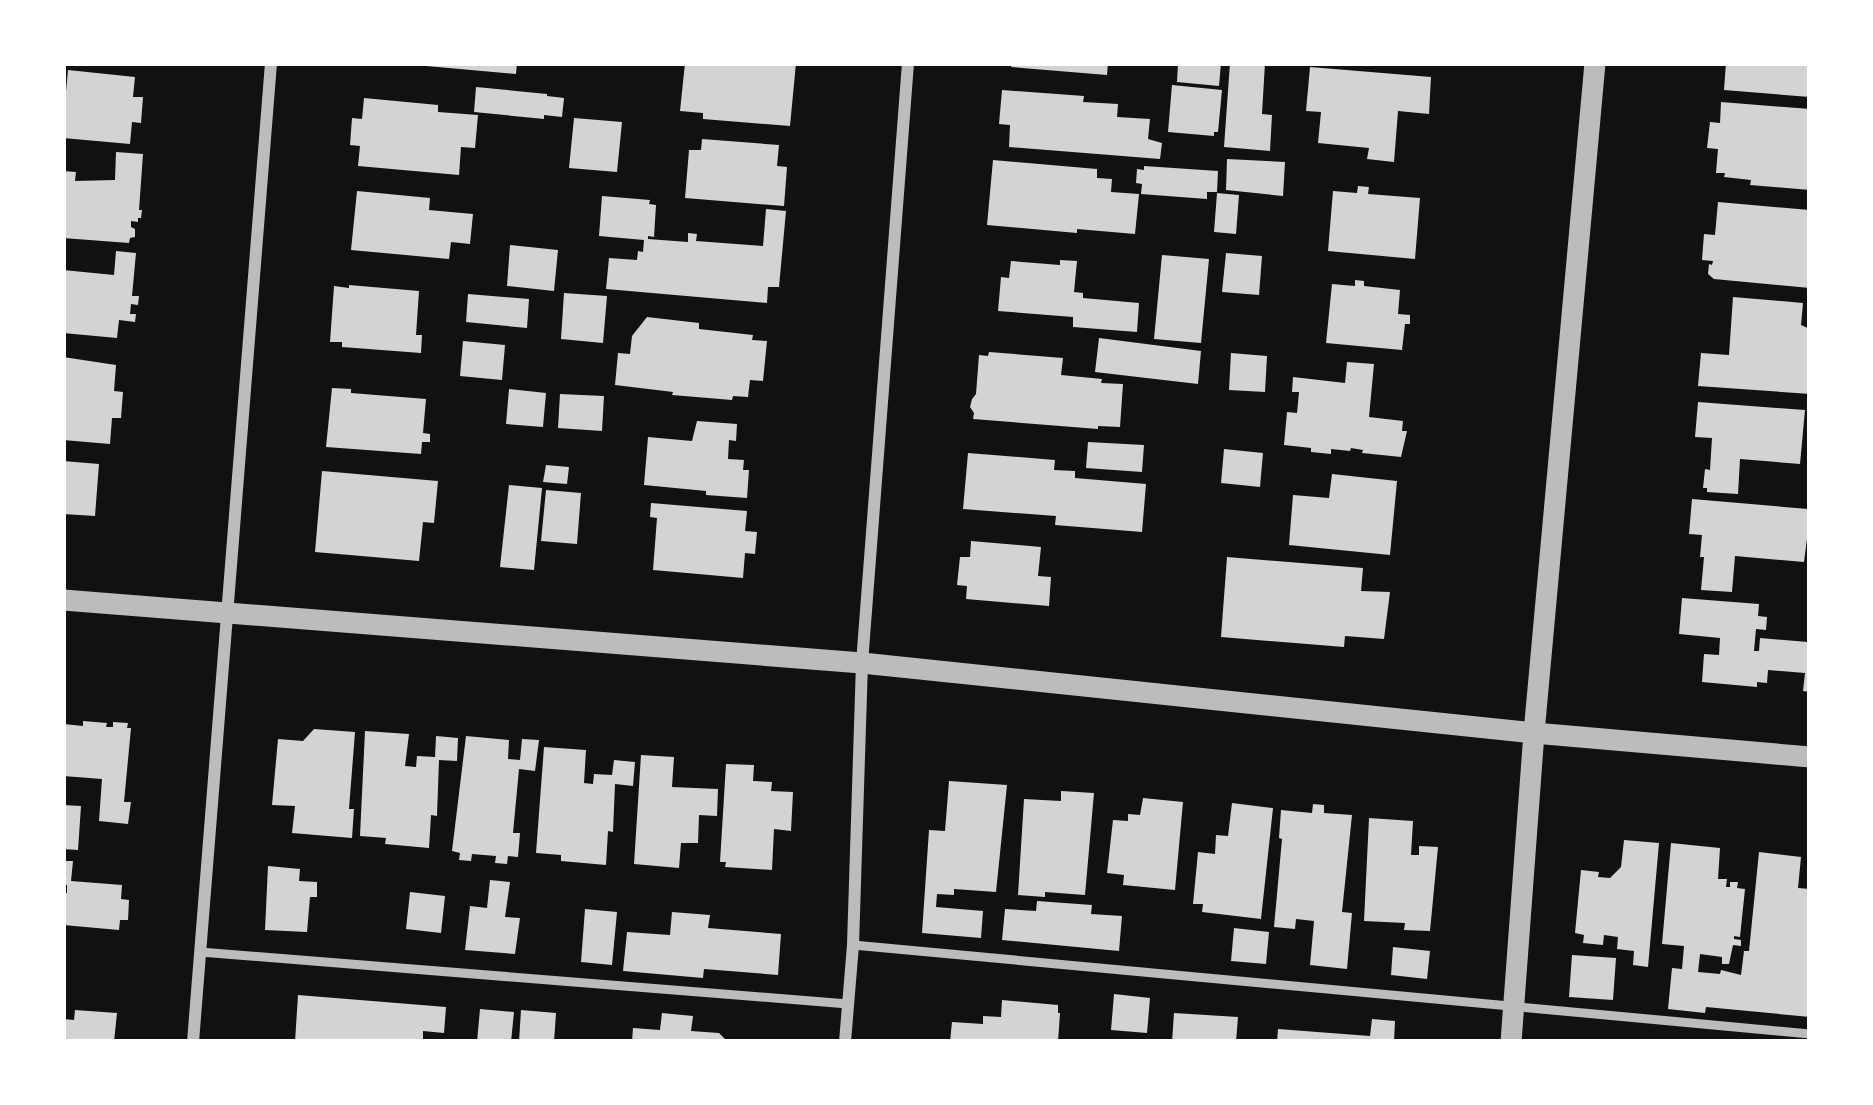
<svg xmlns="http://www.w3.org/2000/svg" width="1873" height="1105" font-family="'Noto Sans',sans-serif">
<rect width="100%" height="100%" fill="#111"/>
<path fill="#d3d3d3" d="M426,63H517L516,74L426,66Z
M685,63H796L790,126L703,119V113L680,111Z
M1012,63H1108L1107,75L1011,67Z
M1178,63H1221L1219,86L1177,82Z
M1230,63H1265L1262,114L1272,115L1270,151L1224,147Z
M1726,63H1810V97L1724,90Z
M1310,67L1431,77L1429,114L1398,111L1394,162L1367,159L1369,148L1318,143L1321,112L1306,111Z
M68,70L135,77L133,97H143L141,123L132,122L130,144L63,138V102H65Z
M1172,85L1222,90L1218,132H1214V136L1168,132Z
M476,87L547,94V96L564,98L562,117L544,115V119L474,112Z
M1002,90L1084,96L1083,102L1118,104L1117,117L1150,119L1148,139L1162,143L1160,159L1009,147L1010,125L999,124Z
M364,98L438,105V112L478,115L475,148L461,147L459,175L358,166L360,146L350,145L352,118L362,119Z
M1721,102L1810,109V190L1750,185L1751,180L1724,177L1725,173H1716L1718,149L1707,148L1710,122L1720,123Z
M574,118L622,122L617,172L569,168Z
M702,139L779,145L777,166L787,167L784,206L685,198L689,150H701Z
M116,152L143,154L139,210H142L141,218H138V222L131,221V227L135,229V237L130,238L129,243L63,238V171L76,172L75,181L115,180Z
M1227,159L1285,162L1283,196L1226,190Z
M993,160L1097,169V178L1112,179L1111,192L1139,194L1135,234L1077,229V233L987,225Z
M1144,166L1218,171L1217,192H1207V199L1141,194L1142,184L1136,183L1137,169L1144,170Z
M1358,186L1369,187L1368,194L1420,198L1415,259L1328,251L1333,191L1357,193Z
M357,191L430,198L429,210L473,214L470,244L451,242L449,259L351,250Z
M1217,193L1239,195L1236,234L1214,232Z
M602,196L650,200L649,204L656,205L654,237L648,236V239L688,242V233L697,234L696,241L763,246L766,209L786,211L779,287H768L767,303L606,289L609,258L637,260L638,251L643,252L644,240L599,236Z
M1718,202L1810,210V288L1714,279L1708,274L1709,264L1712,265L1713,261L1702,260L1704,234L1715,235Z
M510,245L558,250L554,291L507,286Z
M116,251L136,253L132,296H139L138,305L131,304L130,314H136L135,322L119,320L117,338L63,333V270L114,275Z
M1226,253L1262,256L1259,295L1222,292Z
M1162,255L1209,259L1201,343L1154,339Z
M1060,260L1077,261L1074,292L1083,293V298L1139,303L1137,332L1073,327V317L998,311L1001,277L1009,278L1011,261L1060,265Z
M1355,280L1364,281V286L1400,290L1398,314L1410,315V324H1405L1402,350L1326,343L1332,284L1355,286Z
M349,285L419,291L416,335H422L421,353L342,347V342H330L334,286L349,288Z
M564,293L607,296L603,343L561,339Z
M468,294L529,299L527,328L466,322Z
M1733,297L1803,303L1801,325L1810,329V394L1698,386L1701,353L1729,355Z
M647,317L699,323V329L753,335L752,340L767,341L763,381L750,380L748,397L733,396L732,400L672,395L673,392L615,385L618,353L630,354L632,336Z
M1099,338L1201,351L1198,384L1095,372Z
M463,341L505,345L502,380L460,376Z
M989,352L1063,358L1061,375L1102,379L1101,383L1123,384L1120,427L1098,426V429L973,419L974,413L970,407L972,399L976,394L979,355L988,356Z
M1231,353L1267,356L1265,392L1229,390Z
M63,357L116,365L114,391L123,392L121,418H112L110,444L63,440Z
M1347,362L1374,364L1369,417L1403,421L1402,431H1407L1401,457L1362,453L1363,450L1351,448L1350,451L1331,449V454L1311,452V448L1284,445L1287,412L1297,413L1299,392H1292L1293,377L1345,383Z
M332,388L351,389V393L426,399L423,433L430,434V442H422L421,454L326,447Z
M509,389L546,393L543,427L506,424Z
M560,394L604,396L602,431L558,428Z
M1698,402L1805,410L1800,464L1740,459L1738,494L1707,492V488H1703L1705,469L1710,470L1712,438L1695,437Z
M697,421L737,424L736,441L729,440L728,459L744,460L743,470H749L747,498L706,495V491L644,485L648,437L692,441Z
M1088,442L1144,445L1142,472L1086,468Z
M1224,449L1263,453L1260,487L1221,483Z
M968,453L1055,460L1054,470L1075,471V478L1146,484L1142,532L1055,525L1056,516L963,509Z
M63,461L99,464L95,516L63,514Z
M546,465L569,467L567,484L543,482Z
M322,471L438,481L434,523L423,522L419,561L315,552Z
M1332,474L1397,481L1390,555L1289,545L1293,495L1329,498Z
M509,485L542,488L534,570L500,567Z
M546,490L581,493L577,544L541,541Z
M1692,499L1808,509L1807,515L1810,516L1804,562L1735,556L1732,592L1701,590L1704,557H1700L1702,535L1689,534Z
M651,503L747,511L745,531L757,532L755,554L745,553L743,578L653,570L657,518L650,517Z
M971,541L1041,547L1038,576L1051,577L1049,606L966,599L967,586L957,585L960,557H970Z
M1227,557L1363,568L1361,591L1390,592L1384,639L1345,636L1344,647L1221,637Z
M1682,598L1759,604L1758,616L1767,617L1766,630L1756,629L1754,651H1759L1760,638L1808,642L1810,692L1803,691L1805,673L1768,670L1767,683L1757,682V687L1702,682L1704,654L1719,655L1720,638L1679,634Z
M83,721L107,723L106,727H113V722L128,723L127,728H131L124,802H131L128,824L99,821L102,779L63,776L64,724L83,726Z
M314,729L355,732L349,809H354L352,838L292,833L295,806L272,805L278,739L303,741Z
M365,731L409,734L405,766L416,767L417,756L435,757L436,736L458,738L457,761L439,760L437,816L431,815L429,848L385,844L386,838L360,836Z
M466,736L509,740L508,759L520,760L522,739L539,740L535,771L519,769L513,833H520L518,857L508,856L507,864L495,863L496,856L472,854L471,861L459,860L460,853L452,851Z
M544,747L586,750L584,783L593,784L594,774L612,775L614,760L635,762L633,786L615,784L613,832L608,831L606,865L561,861V855L536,853Z
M641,755L674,757L672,787L718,789L717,816L699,815L698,843H681L679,868L634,864Z
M726,764L754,765L753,781L772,782L771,791L793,792L791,831L774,829L772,870L725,867L726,862H720Z
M949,781L1007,785L996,892L954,889V895L937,894L936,907L983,911L981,938L922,933L929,830L945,831Z
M1061,791L1094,793L1085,895L1045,892V897L1018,895L1024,799L1061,801Z
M1143,798L1183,802L1175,890L1123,885L1124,875L1107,873L1113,820L1128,821V814L1140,815Z
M1232,803L1273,808L1261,919L1202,912L1203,904H1193L1198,852L1215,854L1216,835L1228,836Z
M1313,804L1324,805V813L1352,815L1342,912L1352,913L1347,969L1310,965L1314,921L1296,919L1295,929L1274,927L1282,839L1279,838L1281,810L1312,813Z
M63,805L81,806L78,850L63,849Z
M1369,818L1413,821L1411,855H1419V846L1438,847L1430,931L1404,930L1405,923L1364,921Z
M1624,840L1659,843L1648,967L1633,965L1634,951L1617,949L1618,937L1604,935L1603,945L1583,943L1584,935L1575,933L1581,870L1599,872L1598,877L1610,878L1621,867Z
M1671,843L1720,848L1718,879H1727L1726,887H1730V882H1738L1737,888L1745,889L1740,937L1734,936V939L1741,940V946L1733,945L1729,964H1722V957L1700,954L1698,972L1720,974L1721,970L1741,975L1744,951H1749L1759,852L1801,857L1798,888L1810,889V1017L1706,1007L1705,1013L1668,1009L1672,968L1682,969L1684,946L1662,944Z
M63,861H73L71,881L122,885L121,899L129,900L128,920H120L119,930L63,925V893H67V885H63Z
M268,866L300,869L299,881L317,882V897H310L307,932L265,930Z
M490,880L510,882L505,917L520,918L515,954L465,950L470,906L487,908Z
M410,892L445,896L441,933L406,929Z
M1037,901L1092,905L1091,914L1122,916L1119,951L1002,940L1005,909L1036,911Z
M585,909L617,912L612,965L581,962Z
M672,912L710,915L708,928L781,934L778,975L704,969L703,978L623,971L627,932L670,935Z
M1234,928L1269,932L1266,964L1231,961Z
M1393,947L1430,951L1427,979L1391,975Z
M1572,955L1616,958L1613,1000L1569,997Z
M1114,994L1150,998L1147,1033L1111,1030Z
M298,995L446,1007L444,1033L423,1031V1042H295Z
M1002,1000L1058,1005V1013H1060L1058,1042H950L952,1022L983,1024V1016L1001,1017Z
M480,1009L514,1012L511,1042H477Z
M75,1010L117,1013L114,1042H63V1019L74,1020Z
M521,1010L556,1013L554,1042H519Z
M662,1013L693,1016L691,1031L719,1033L728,1042H632L633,1028L660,1030Z
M1174,1013L1238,1017L1236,1042H1172Z
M1372,1019L1395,1021L1394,1042H1277L1278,1029L1370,1036Z"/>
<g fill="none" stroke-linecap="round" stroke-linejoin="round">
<path stroke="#bcbcbc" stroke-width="9" d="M853,945L1810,1034
M200,952L848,1004"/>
<path stroke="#bcbcbc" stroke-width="12" d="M193,1042L271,63
M845,1042L853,945L862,663L908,63"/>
<path stroke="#bcbcbc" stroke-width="21" d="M63,600L862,663L1534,733L1810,757
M1511,1042L1534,733L1595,63"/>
</g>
<rect width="1873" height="1105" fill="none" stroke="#ffffff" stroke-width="132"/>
</svg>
